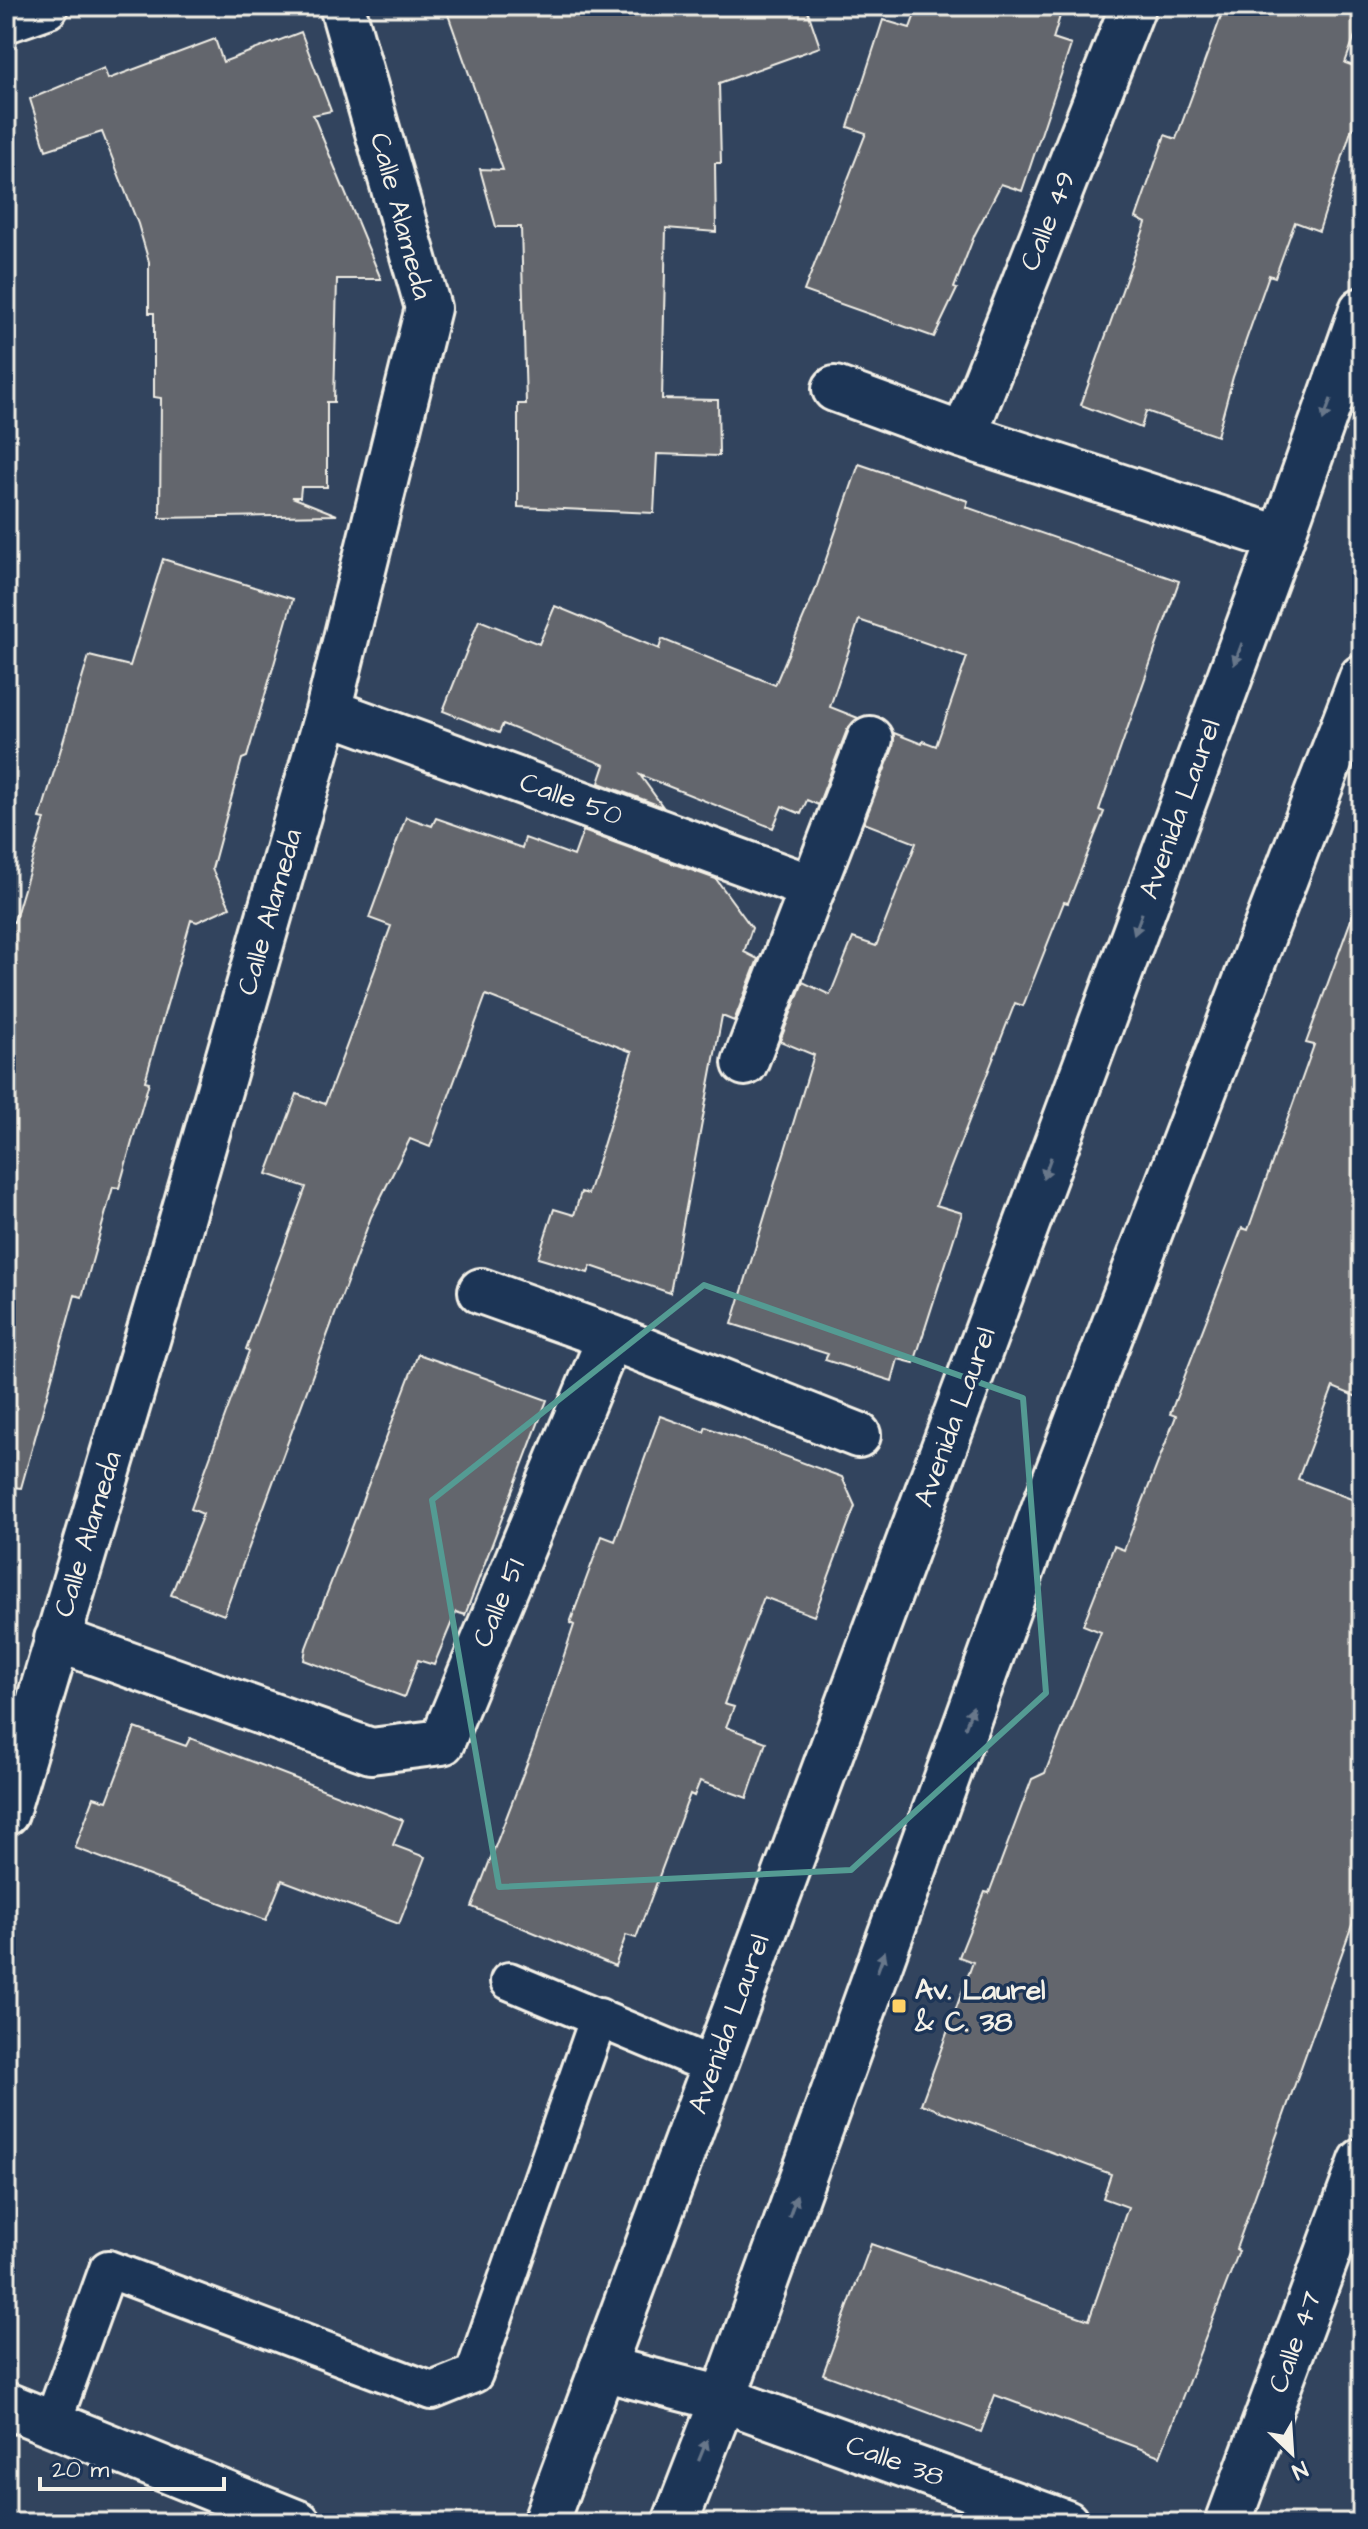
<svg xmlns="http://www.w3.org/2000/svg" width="1368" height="2529" font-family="'Architects Daughter',sans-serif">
<rect width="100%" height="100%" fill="#32445e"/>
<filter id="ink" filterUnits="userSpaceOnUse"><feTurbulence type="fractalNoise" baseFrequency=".0125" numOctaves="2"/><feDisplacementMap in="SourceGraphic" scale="16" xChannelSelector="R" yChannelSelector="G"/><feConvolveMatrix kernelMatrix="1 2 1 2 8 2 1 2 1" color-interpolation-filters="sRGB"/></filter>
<g filter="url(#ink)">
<path fill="#63666d" stroke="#f4f1e8" stroke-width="2" d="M445,6H806L820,47L719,83L721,163H715L716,232L666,228L662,399L718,400L719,456L657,454L654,513L518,507V404H526L521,227H496L480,169L503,170Z
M918,6H1063L1053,39L1071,45L1022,191L1001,184L975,234L954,288L957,289L934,337L804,291L866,133L848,127L883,20L910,28Z
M1225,6H1362V16L1345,63L1362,69V131L1352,128L1319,231L1295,222L1275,277L1269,275L1233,377L1217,436L1146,411L1141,428L1081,405L1146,223L1136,218L1165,135L1176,139Z
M301,32L331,111L313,115L381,279H337L334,402H327V487H301L300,497H292L337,515L160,518L161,398L154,397V313H149V262L138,224L102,132L46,150L30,99L104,68L108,79L215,39L223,62Z
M859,464L968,501L966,507L1179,581L1099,810L1104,812L1068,903L1064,902L1023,1006L1015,1003L936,1205L962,1213L914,1363L898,1359L892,1381L825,1360L828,1354L732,1324L814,1055L780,1041L803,982L830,995L853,938L876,946L916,843L864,823L893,748L894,733L922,744L923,741L936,746L967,657L859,620L830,707L858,718L847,730L818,805L807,800L801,814L782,806L773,828L640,775L663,807L599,783L605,765L503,724L499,733L443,711L479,620L539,644L555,606L659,649L662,639L775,685L815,591Z
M163,559L293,599L247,757L242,759L212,869L230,907L197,922L191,920L145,1081L149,1082L119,1188L113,1187L82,1297L75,1295L21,1488L6,1486V920L14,922L45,819L40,818L89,656L130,666Z
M406,817L432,826L436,818L522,848L525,838L574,856L583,831L716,879L752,928L744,952L758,959L734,1021L722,1016L670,1293L591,1266L588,1273L538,1258L554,1209L574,1215L581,1192L588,1194L632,1052L486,995L430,1147L410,1139L371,1217L224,1615L171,1595L203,1514L191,1509L249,1351L246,1349L306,1187L267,1174L297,1094L325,1104L391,926L369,918Z
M1356,906L1362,908V1399L1333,1387L1298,1479L1362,1503V1897L1236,2249L1239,2251L1160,2456L995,2395L981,2432L823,2374L871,2244L1089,2320L1128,2207L1103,2198L1111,2174L921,2104L973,1962L959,1957L985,1892L989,1893L1032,1779L1045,1773L1101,1632L1083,1625L1114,1546L1124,1550L1176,1416L1170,1414L1242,1228L1248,1230L1314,1045L1306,1043Z
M418,1354L547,1400L465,1615L456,1612L434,1665L418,1660L404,1697L304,1660L306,1648Z
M660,1416L704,1432L706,1427L842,1477L855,1506L814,1616L764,1597L724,1704L734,1707L726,1727L766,1742L747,1798L700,1781L694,1796L690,1794L636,1938L626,1935L615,1966L472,1907L536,1740L574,1625L570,1623L602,1536L615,1541Z
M135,1728L186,1746L190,1738L403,1820L393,1845L425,1857L399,1924L282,1880L266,1920L75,1848L94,1797L107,1801Z"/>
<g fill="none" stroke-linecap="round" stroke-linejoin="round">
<g stroke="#f4f1e8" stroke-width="42">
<path id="lane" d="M509,1981L713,2066
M52,2424L108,2269L432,2391L474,2374L599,2017"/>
</g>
<g stroke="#f4f1e8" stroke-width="50">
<path id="street" d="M6,20L46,6
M835,389L964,436L1281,539
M964,436L1133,6
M328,711L813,888
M745,1063L870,739
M481,1291L610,1337L858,1435
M57,1639L371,1751L442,1742L610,1337
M6,1813L158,1303L328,711L428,308L342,6
M602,2368L723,2399L1066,2523
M6,2405L298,2523
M1228,2523L1362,2161"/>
</g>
<g stroke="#f4f1e8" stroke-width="50">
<path id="secondary" d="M545,2523L1281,539L1362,310
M675,2523L723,2399L1045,1506L1362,677"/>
</g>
<use href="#lane" stroke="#1d3557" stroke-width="36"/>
<use href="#street" stroke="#1d3557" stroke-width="44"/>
<use href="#secondary" stroke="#1d3557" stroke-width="44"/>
</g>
<defs><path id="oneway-solid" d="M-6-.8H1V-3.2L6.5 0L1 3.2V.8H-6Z" transform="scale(2)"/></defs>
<g fill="#68778a">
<use href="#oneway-solid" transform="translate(1327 410) rotate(110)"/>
<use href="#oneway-solid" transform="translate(1238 654) rotate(110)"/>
<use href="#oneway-solid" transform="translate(1138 924) rotate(110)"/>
<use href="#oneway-solid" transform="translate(1047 1168) rotate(110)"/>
<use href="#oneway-solid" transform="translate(969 1717) rotate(-70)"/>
<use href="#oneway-solid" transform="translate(881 1962) rotate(-70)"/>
<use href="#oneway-solid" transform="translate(793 2206) rotate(-70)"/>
<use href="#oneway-solid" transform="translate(703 2450) rotate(-68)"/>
</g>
</g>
<path fill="none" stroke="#549b93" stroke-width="6" stroke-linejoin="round" d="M704,1285L1023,1398L1046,1693L851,1870L499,1887L432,1500Z"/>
<rect fill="#ffd166" stroke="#1d3557" stroke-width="3" x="891" y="1998" width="16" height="16" rx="4"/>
<g text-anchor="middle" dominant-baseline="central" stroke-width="7" stroke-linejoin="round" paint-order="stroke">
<g font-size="28" fill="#f4f1e8" stroke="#1d3557">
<text transform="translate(401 216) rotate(75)">Calle Alameda</text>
<text transform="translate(1048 221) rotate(-68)">Calle 49</text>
<text transform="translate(571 799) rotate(20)">Calle 50</text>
<text transform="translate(1180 809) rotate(-70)">Avenida Laurel</text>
<text transform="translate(270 912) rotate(-74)">Calle Alameda</text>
<text transform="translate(955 1417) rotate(-70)">Avenida Laurel</text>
<text transform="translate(88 1534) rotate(-73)">Calle Alameda</text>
<text transform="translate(499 1603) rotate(-67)">Calle 51</text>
<text transform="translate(729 2024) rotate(-70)">Avenida Laurel</text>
<text transform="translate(1295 2342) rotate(-70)">Calle 47</text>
<text transform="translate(895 2461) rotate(20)">Calle 38</text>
</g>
<g font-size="28" font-weight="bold" fill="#f4f1e8" stroke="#1d3557" text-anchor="start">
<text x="915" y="1990">Av. Laurel<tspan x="915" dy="32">&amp; C. 38</tspan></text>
</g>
</g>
<rect width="1368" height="2529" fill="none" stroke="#1d3557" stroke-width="32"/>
<rect x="16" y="16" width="1336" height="2497" fill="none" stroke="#f4f1e8" stroke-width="3" filter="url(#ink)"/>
<g transform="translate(1292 2453) rotate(155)" stroke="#1d3557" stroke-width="6" paint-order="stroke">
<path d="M0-6L14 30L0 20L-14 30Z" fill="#f4f1e8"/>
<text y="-12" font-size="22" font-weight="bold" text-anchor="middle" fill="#f4f1e8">N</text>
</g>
<path d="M40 2477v12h184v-12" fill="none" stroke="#f4f1e8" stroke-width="4"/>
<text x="52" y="2477" font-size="24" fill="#f4f1e8" stroke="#1d3557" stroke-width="6" paint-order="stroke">20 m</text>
</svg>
